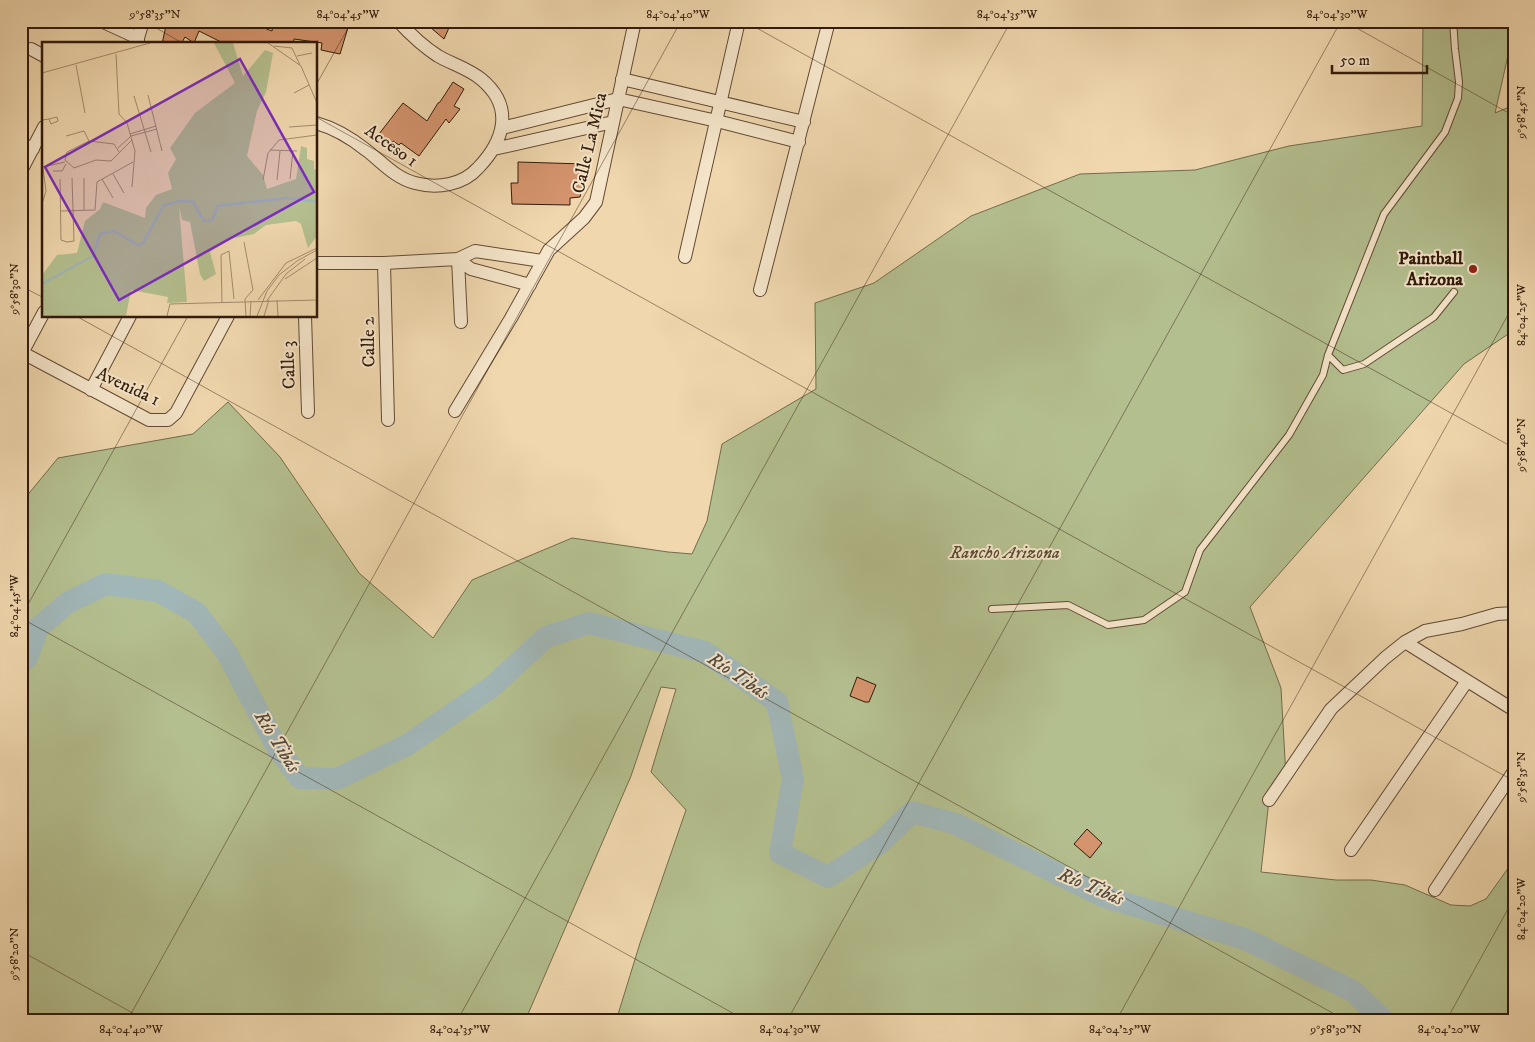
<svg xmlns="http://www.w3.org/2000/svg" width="1535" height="1042" font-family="'IM FELL DW Pica',serif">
<rect width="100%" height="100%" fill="#f0d7ae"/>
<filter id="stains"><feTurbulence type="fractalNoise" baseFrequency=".004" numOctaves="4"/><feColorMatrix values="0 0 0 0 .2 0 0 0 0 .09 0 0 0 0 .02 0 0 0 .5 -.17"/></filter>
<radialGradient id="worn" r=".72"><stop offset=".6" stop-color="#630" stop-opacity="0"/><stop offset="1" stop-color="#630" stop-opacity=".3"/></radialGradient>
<path fill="#b4bf8f" stroke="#726c4c" d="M1423,21H1514V29L1495,113L1514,105V330L1464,364L1250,607L1281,688L1286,777L1269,800L1261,872L1336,880H1371L1405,885L1451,905L1470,906L1486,899L1514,860V1021H616L640,943L686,810L651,772L676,689L661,687L631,776L525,1021H21V503L58,458L193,434L228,402L280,457L359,573L433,638L472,580L572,538L668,552L692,554L707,521L722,444L816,389L815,303L874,283L971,216L1080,174L1195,170L1289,146L1422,126Z"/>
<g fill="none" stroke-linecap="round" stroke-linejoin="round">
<path stroke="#a1b6b7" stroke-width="22" d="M21,664L27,658L38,628L67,603L106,584L158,591L197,613L227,653L278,749L300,778L337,779L407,745L493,686L546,637L589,623L705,652L777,702L793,779L780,853L828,877L880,843L912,812L956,824L1105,897L1245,939L1353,991L1384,1021"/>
</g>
<path fill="#d4946d" stroke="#311a0a" d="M167,21H246L272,31L273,23L279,24L280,21H350L340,54L321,50L322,43L294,39L293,44H225L199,31L194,43L185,37L181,44H162Z
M423,21H452L444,39Z
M453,82L464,89L454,106L460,109L449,123L446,119L419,156L401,143L399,145L393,141L390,144L379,134L403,103L427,121L438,103L440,102Z
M518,162L584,164L583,184L580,197L570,198V205L512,204L511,183H518Z
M857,677L876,685L869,702H865L850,696Z
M1087,829L1102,843L1090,858L1074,844Z"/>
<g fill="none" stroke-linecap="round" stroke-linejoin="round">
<g stroke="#614933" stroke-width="8">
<path id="lane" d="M1328,355L1343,370L1364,364L1434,317L1454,292
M992,609L1068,605L1108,625L1144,620L1185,592L1200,550L1289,435L1323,375L1328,355L1384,214L1445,132L1458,98L1459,82L1455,49L1453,21"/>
</g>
<g stroke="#614933" stroke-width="14">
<path id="street" d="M101,21L138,38
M138,44V38L143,21
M31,49L44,56
M622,79L804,122
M316,123C334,128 351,138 366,150C382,162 395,178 415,183C437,189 463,185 478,168C504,141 515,107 481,79C469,69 452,64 438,56C424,47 410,34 398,21
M502,128L618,99L717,121L799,142
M21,143L33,149
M494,149L613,122
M21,171L44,127
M685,257L739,21
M458,259L471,269L530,285
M458,259L461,322
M316,263H384L458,259L475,251L542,261
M384,263L388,420
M760,290L829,21
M305,316L308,412
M21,352L149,420H168L176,413L228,316
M21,355L44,312
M91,390L130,316
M455,411L511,318L549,250L584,218L596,202L635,21
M1405,642L1514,710
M1269,800L1331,709L1385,658L1405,642L1425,631L1462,624L1497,614L1514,613
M1351,850L1467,681
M1435,890L1514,771"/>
</g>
<use href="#lane" stroke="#f5e5ca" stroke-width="6"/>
<use href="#street" stroke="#f5e5ca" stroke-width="12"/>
</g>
<path fill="none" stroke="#311a0a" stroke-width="1" stroke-opacity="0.45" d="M144,21L184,44M744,21L1514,448M1344,21L1514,116M21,23L22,21M316,85L352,21M316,117L1514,781M21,286L44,298M76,316L1347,1021M21,617L188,316M21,618L747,1021M21,951L147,1021M127,1021L681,21M457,1021L1011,21M787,1021L1341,21M1116,1021L1514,304M1446,1021L1514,898"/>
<circle fill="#8f2418" stroke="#f5e5ca" stroke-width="2" cx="1473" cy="269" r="5"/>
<g text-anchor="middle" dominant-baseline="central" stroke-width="4" stroke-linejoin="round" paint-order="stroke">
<g font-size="18" fill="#311a0a" stroke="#f5e5ca">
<text transform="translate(590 143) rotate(-77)">Calle La Mica</text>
<text transform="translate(391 146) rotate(35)">Acceso 1</text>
<text transform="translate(369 342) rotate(-91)">Calle 2</text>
<text transform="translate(289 365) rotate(-92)">Calle 3</text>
<text transform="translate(128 387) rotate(25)">Avenida 1</text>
</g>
<g font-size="18" font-weight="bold" fill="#311a0a" stroke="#f5e5ca" text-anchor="end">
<text x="1463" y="259">Paintball<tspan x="1463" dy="21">Arizona</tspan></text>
</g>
<g font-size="18" font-style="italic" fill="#584c32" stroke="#f5e5ca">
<text x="1005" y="553">Rancho Arizona</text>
</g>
<g font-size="19" font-style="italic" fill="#53493e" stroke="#f5e5ca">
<text transform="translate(738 676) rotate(34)">Río Tibás</text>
<text transform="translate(277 742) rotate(58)">Río Tibás</text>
<text transform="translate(1091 887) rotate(23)">Río Tibás</text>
</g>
</g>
<g transform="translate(42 42)">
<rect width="275" height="275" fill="#f0d7ae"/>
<path d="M172,1H191L201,34L223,8L231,11L224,50L215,69L205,114L221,133L225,147L254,137L259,104L265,106V117L272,119V127L275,128V194L266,206L259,182L254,179L224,183L212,192L188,197L168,210L174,232L162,239L158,232L148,180L140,178L137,165L145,260L125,261L126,255L89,248L84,274H0V233L15,213L35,211L43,179L58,167L61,160L103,176L104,166L114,153L130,147L126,131L134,117L128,106L153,71L193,41Z" fill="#b4bf8f"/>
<path fill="none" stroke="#a1b6b7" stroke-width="2.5" d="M0,242L51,214L58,192L72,189L96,203L101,201L122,163L139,159L151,160L162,179L170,178L176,164L183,163L245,156L275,160"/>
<path fill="none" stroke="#a48b6c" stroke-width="1" d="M226,1L259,24L275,61M232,4L250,6L258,23M74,12L77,72L85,81L93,109L90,145M255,14L270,11M34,23L43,71M0,31L108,1M252,51L267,43M106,53L120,109M92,54L109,110M0,78L7,77L15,75L16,79L9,82L7,77M247,85L275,83M88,92L114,84M24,94L42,89L47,99M76,106L89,94L115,87M228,108L255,109M77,110L72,102L47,99L25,110L23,118L32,126L54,118L69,119L90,98M0,119L4,149L0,162M1,125L23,120M11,129H20L24,122M71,132L82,151M42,136V168M18,137L19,198L25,200L32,199L30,136M60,137L71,156M248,137L251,109M221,138L226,111L237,98L275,93M235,138L238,109M19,169L53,168L55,140L91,120M202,200L211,248L203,257L204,274M243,237L275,216M216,258L244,221L275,206M235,258L236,274M224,260L244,232L263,217M180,261L179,213L187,209L192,257M125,274L128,262L275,258M208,274L209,259M215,274L225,249L237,233L255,219L275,208M222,274L227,258"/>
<path fill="#7b2cbf" fill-opacity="0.15" stroke="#7b2cbf" stroke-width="2.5" d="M198,17L272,150L77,258L3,125Z"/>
<rect width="275" height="275" fill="none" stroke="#311a0a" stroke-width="2.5"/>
</g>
<rect width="1535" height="1042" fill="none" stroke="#f0d7ae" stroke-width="55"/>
<path d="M1332 65v8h95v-8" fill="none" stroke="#311a0a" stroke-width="2.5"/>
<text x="1340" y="65" font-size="15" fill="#311a0a" stroke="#f5e5ca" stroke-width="4" paint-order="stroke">50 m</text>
<rect x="28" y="28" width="1480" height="986" fill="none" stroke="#311a0a" stroke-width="2"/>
<g font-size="12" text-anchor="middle" fill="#311a0a">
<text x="155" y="18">9°58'35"N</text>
<text x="348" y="18">84°04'45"W</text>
<text x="678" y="18">84°04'40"W</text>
<text x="1007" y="18">84°04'35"W</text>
<text x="1337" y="18">84°04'30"W</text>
<text transform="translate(1521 112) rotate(-90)" y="4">9°58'45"N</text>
<text transform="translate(14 289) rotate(-90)" y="4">9°58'30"N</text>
<text transform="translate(1521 315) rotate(-90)" y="4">84°04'25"W</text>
<text transform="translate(1521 445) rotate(-90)" y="4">9°58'40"N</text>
<text transform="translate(14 606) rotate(-90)" y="4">84°04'45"W</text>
<text transform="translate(1521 777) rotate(-90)" y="4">9°58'35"N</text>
<text transform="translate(1521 909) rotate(-90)" y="4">84°04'20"W</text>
<text transform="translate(14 954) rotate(-90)" y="4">9°58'20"N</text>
<text x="131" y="1033">84°04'40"W</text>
<text x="460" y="1033">84°04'35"W</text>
<text x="790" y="1033">84°04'30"W</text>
<text x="1120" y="1033">84°04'25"W</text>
<text x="1336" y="1033">9°58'30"N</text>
<text x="1449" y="1033">84°04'20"W</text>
</g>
<rect width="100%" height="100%" filter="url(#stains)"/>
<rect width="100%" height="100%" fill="url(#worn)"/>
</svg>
